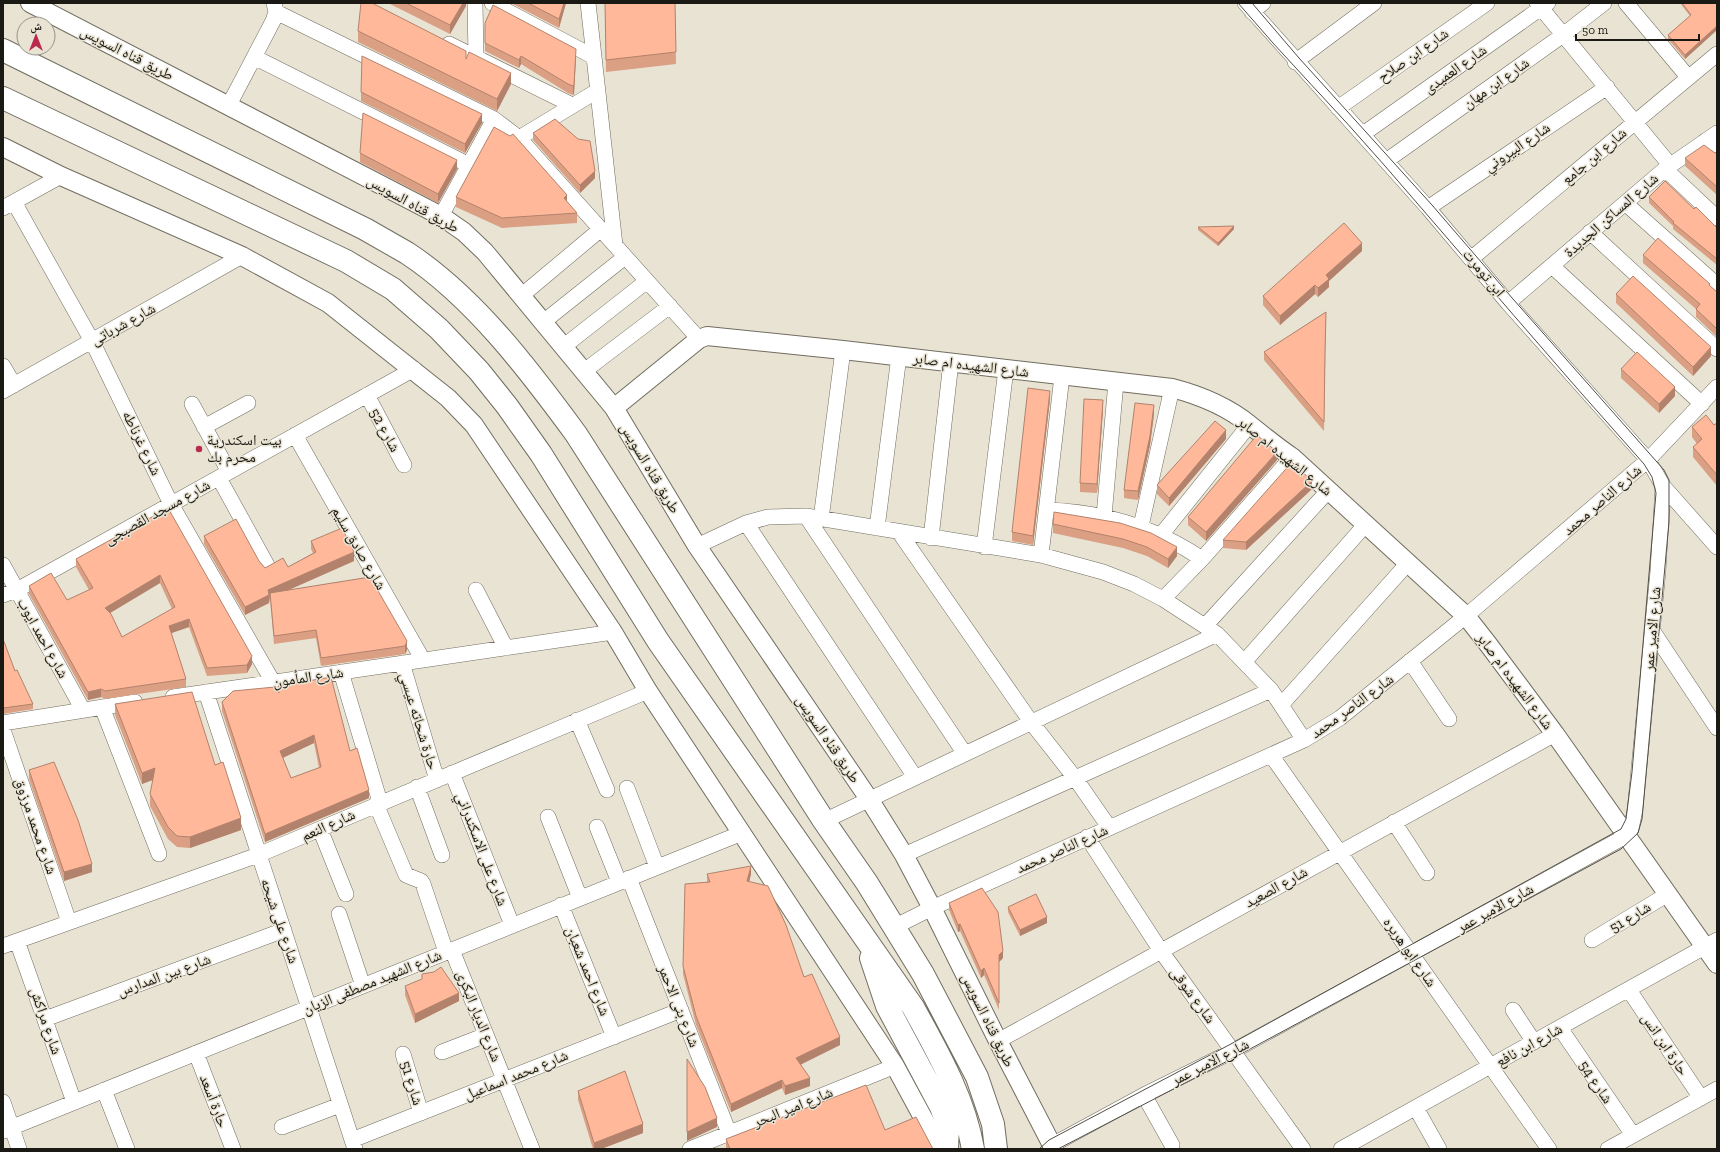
<svg xmlns="http://www.w3.org/2000/svg" width="1720" height="1152" font-family="'Zilla Slab','Noto Naskh Arabic',serif">
<rect width="100%" height="100%" fill="#e8e3d3"/>
<g fill="none" stroke-linecap="round" stroke-linejoin="round">
<g stroke="#716d5f" stroke-width="16">
<path id="minor" d="M475,3L476,57
M492,3L594,57
M588,3L615,245
M1245,3L1428,208L1508,303L1648,460L1663,486L1717,547
M1537,3L1670,165
M1626,3L1688,77
M276,12L494,119L519,138L699,339
M1252,12L1263,3
M449,44L572,105
M254,57L469,165
M1295,62L1374,3
M229,105L273,21L276,12L274,3
M1338,108L1487,3
M1363,134L1548,3
M519,138L597,91
M1705,141L1717,152
M1386,161L1563,35L1604,3
M1665,169L1717,218
M14,202L92,341L171,504L273,682
M1625,203L1717,285
M3,208L61,176
M1428,208L1607,87
M441,216L494,119
M1590,232L1717,349
M1472,258L1717,54
M1552,266L1702,404
M521,296L601,229
M1508,303L1665,169L1717,133
M542,323L625,257
M563,347L647,281
M3,366L14,385
M583,372L670,306
M3,391L242,256
M367,395L404,465
M192,404L229,472
M204,427L248,403
M295,435L423,660
M219,478L267,565
M1047,510C1105,512 1155,527 1202,559
M806,516L965,754
M1104,516L1116,382
M821,519L843,350
M746,523L915,777
M1141,526L1172,388
M877,528L899,356
M899,532L1031,722L1075,778L1109,827
M1161,535L1250,424
M931,538L951,362
M697,546L746,523L768,517L806,516L1041,555L1103,572L1134,584L1163,599L1217,634L1271,690L1304,740
M984,547L1006,369
M1041,555L1062,376
M3,565L83,710
M476,590L506,648
M3,595L17,590L414,369
M1163,599L1202,559L1292,457
M1205,626L1328,491
M1652,630L1717,728
M1245,661L1366,524
M1410,661L1449,719
M402,663L437,780
M341,672L380,802
M206,692L355,1149
M173,697L613,632
M1282,704L1408,563
M102,707L159,854
M577,720L607,790
M3,723L135,702
M3,730L69,922
M1271,755L1549,1149
M452,773L512,925
M417,787L442,855
M627,788L657,867
M376,804L406,875L421,881L423,884L446,952
M548,817L580,898
M824,821L1217,634
M1394,822L1427,873
M597,827L619,882
M320,829L346,894
M1087,837L1161,951L1303,1149
M904,855L1271,690
M629,878L729,1133
M561,905L614,1037
M339,914L363,986
M894,927L932,908L1304,740L1340,718L1466,616L1648,460L1717,387
M1592,940L1668,894
M17,941L74,1102
M3,946L258,855L648,691
M452,950L532,1149
M1629,990L1701,1098
M1513,1010L1534,1042
M45,1019L284,930
M1560,1028L1633,1135
M998,1041L1555,734
M442,1052L486,1035
M196,1053L233,1149
M403,1054L421,1113
M104,1090L127,1149
M1144,1095L1172,1145
M3,1102L19,1149
M1416,1108L1439,1149
M282,1127L340,1105
M3,1131L742,833
M352,1140L681,1010
M1052,1145L1144,1095L1233,1051L1626,836L1631,829L1635,810L1658,571L1663,486
M690,1149L895,1066
M1341,1149L1717,940
M1608,1149L1717,1089"/>
</g>
<g stroke="#716d5f" stroke-width="20">
<path id="tertiary" d="M30,3L441,216L464,232L485,252L614,408L697,546L869,799L904,855L932,908L998,1041L1054,1149
M3,147L61,176L242,256L328,303L448,398L474,425L613,632L648,691L895,1066L940,1149
M614,408L699,339L707,336L843,350L1172,388C1199,395 1228,407 1250,425C1264,436 1277,447 1292,457L1466,616L1488,644L1555,734L1717,964"/>
</g>
<g stroke="#716d5f" stroke-width="24">
<path id="motorway" d="M3,50L365,229C379,237 393,245 407,253C474,297 529,370 576,434L824,821L867,883L923,974L977,1077L993,1124L996,1149
M3,98L346,261L393,289L439,329L479,371L507,406L541,454L658,641L913,1007C938,1053 964,1097 973,1149
M871,958L887,1006L941,1107L948,1126L947,1149"/>
</g>
<use href="#minor" stroke="#fff" stroke-width="15"/>
<use href="#tertiary" stroke="#fff" stroke-width="18"/>
<use href="#motorway" stroke="#fff" stroke-width="22"/>
<path stroke="#514e46" stroke-width="1" d="M1039,1149L1049,1140L1229,1045L1601,840L1621,829L1626,819L1632,772L1656,493L1652,477L1644,464C1556,366 1471,265 1385,166C1337,110 1285,59 1238,3
M1058,1149L1237,1056L1621,849L1638,833L1642,819L1669,522V480L1664,470L1513,299L1432,205L1299,58L1252,3"/>
</g>
<path fill="#db9f84" fill-rule="evenodd" d="M388,3H466V6L450,34Z
M511,3H566L559,28Z
M605,3H675L676,64L606,72Z
M1680,3H1717V30L1685,59L1668,39V35L1690,16Z
M485,23L576,58L574,94L573,95L568,93L521,64L519,68L485,51Z
M358,31L466,58L511,84L497,111L358,42Z
M361,92L482,123L465,153L361,101Z
M533,133L578,139L595,178L580,193L533,140Z
M1717,152V195L1685,166V158Z
M360,153L457,169L438,203L360,162Z
M456,197L567,202L577,213V223L502,228L456,207Z
M1649,197L1694,209L1717,228V265L1673,229V226L1649,203Z
M1198,227L1234,229L1218,246L1198,230Z
M1362,251L1329,281V287L1318,297L1315,294L1280,325L1263,305V296Z
M1643,255L1710,286L1717,292V337L1696,317V309L1643,263Z
M1616,294L1711,356L1693,376L1616,303Z
M1326,312L1324,431L1264,360V352Z
M1621,369L1675,396L1659,413L1621,378Z
M1050,399L1033,545L1012,541V532Z
M1103,409L1097,493L1080,492V483Z
M1154,414L1150,445L1138,500L1124,498V490Z
M1717,423V486L1693,457V447L1697,444L1692,437V427L1714,425Z
M1226,439L1169,506L1157,494V485Z
M1277,460L1206,541L1188,525V517Z
M1312,489L1246,550L1223,548V540Z
M168,508L252,664L247,673L207,676L189,627L171,633L186,679V687L105,699L101,697L88,700L29,594V586L67,600L89,590L76,567V559ZM160,583L172,609L122,637L110,613Z
M1054,512L1177,556L1168,568L1147,556L1123,548L1053,533V524Z
M204,536L259,561L265,568L288,567L313,553L311,549V541L354,561L289,590L370,577L407,650L405,654L321,666L316,638L274,644L270,598L269,603L245,615L204,544Z
M3,639L15,671L33,704V709L3,714Z
M278,686L350,751L369,798L265,842L222,711V702L278,692ZM314,743L319,768L291,778L283,758Z
M115,704L215,765L241,830L190,848L177,847L168,839L150,806V794L153,780L142,784L115,715Z
M29,770L92,872L64,881L29,779Z
M707,874H751L749,882L804,977L840,1045L801,1064L810,1086L785,1095L782,1088L731,1112L696,1025L683,974L685,884L707,882Z
M949,903L1003,958L999,962V1010L984,975L981,978L960,931L958,932L949,910Z
M1008,907L1047,923L1020,936L1008,912Z
M405,986L459,1001L415,1023L405,995Z
M578,1091L643,1133L601,1149H593L578,1100Z
M885,1130L933,1149H726V1139Z"/>
<path fill="#b2826c" d="M463,3H466V6L450,34V25Z
M564,3H566L559,28V19Z
M1717,26V30L1685,59V55Z
M576,49L574,94L573,95V86Z
M521,56V64L519,68V60Z
M511,73V84L497,111V99Z
M482,114V123L465,153V144Z
M457,160V169L438,203V194Z
M595,171V178L580,193V185Z
M567,195V205L564,198Z
M1234,226V229L1218,246V243Z
M1362,243V251L1329,281V287L1318,297V288L1326,275Z
M1315,285V294L1280,325V316Z
M1711,347V356L1693,376V367Z
M1675,387V396L1659,413V404Z
M1050,391V399L1033,545V536Z
M1103,400V409L1097,493V484Z
M1154,405V414L1150,445L1138,500V491Z
M1226,430V439L1169,506V498Z
M1277,452V460L1206,541V532Z
M1312,481V489L1246,550V542Z
M1177,547V556L1168,568V559Z
M354,552V561L270,598V593L269,603L245,615V607L268,590Z
M160,575V583L105,616V608Z
M189,619V627L169,634V626Z
M407,641V650L405,654V646Z
M252,656V664L247,673V665Z
M101,689V697L88,700V692Z
M314,735V743L280,759V751Z
M155,768V779L142,784V773Z
M369,790V798L265,842V834Z
M241,818V830L190,848V837Z
M92,864V872L64,881V872Z
M751,866V874L747,890V881Z
M1047,917V923L1020,936V930Z
M960,924V931L958,932V925Z
M1003,951V958L999,962V955Z
M984,968V975L981,978V971Z
M459,993V1001L415,1023V1014Z
M840,1037V1045L796,1067V1058Z
M810,1078V1086L785,1095V1086Z
M782,1080V1088L731,1112V1104Z
M717,1118V1127L687,1141V1132Z
M643,1124V1133L601,1149H594V1143Z"/>
<path fill="#ffb99a" stroke="#b2826c" fill-rule="evenodd" d="M361,3H372L466,51V59L469,52L511,73L497,99L358,31Z
M406,3H463L450,25Z
M528,3H564L559,19Z
M605,3H675L676,52L606,60Z
M1682,3H1717V26L1685,55L1668,35L1691,15Z
M493,5L576,49L574,85L573,86L568,84L521,56L519,60L485,43V23Z
M362,56L482,114L465,144L361,92Z
M363,113L457,160L438,194L360,153Z
M555,119L578,139L590,141L595,171L580,185L533,133Z
M494,127L510,136L513,134L567,195L564,198L577,213L502,218L456,197Z
M1704,145L1715,153L1717,152V187L1685,158Z
M1665,181L1694,209L1696,207L1717,228V259L1673,223L1674,222L1649,197Z
M1344,223L1362,243L1326,275L1329,279L1318,288L1315,285L1280,316L1263,296Z
M1234,226L1218,243L1198,227Z
M1658,238L1710,284L1709,285L1717,292V329L1696,309L1700,304L1643,255Z
M1633,276L1711,347L1693,367L1616,294Z
M1326,312L1325,352L1324,422L1264,352Z
M1637,352L1675,387L1659,404L1621,369Z
M1028,388L1050,391L1033,536L1012,532Z
M1084,399L1103,400L1097,484L1080,483Z
M1135,403L1154,405L1150,436L1138,491L1124,490Z
M1706,415L1714,425L1717,423V475L1693,447L1702,439L1692,427Z
M1215,421L1226,430L1169,498L1157,485Z
M1257,435L1277,452L1206,532L1188,517Z
M1292,462L1312,481L1246,542L1223,540Z
M168,508L252,656L247,665L207,668L189,619L169,626L186,679L105,691L101,689L88,692L29,586L51,573L67,600L93,588L76,559ZM160,575L175,607L122,637L111,614L105,608Z
M1054,512L1120,523L1151,533L1177,547L1168,559L1147,547L1123,539L1053,524Z
M236,519L259,561L265,568L283,558L288,567L316,552L311,541L342,528L354,552L268,590L269,595L245,607L204,536Z
M370,577L407,641L405,646L321,658L316,630L274,636L270,593Z
M3,639L15,671L17,670L33,704L3,708Z
M331,677L350,751L357,748L369,790L265,834L222,702L233,691L275,687L279,693L278,686ZM314,735L321,767L291,778L280,751Z
M192,692L215,765L223,762L241,818L190,837L177,836L168,827L150,794L155,768L142,773L115,704Z
M54,762L78,820L92,864L64,872L29,770Z
M751,866L747,881L768,886L786,925L804,977L812,974L840,1037L796,1058L810,1078L785,1086L782,1080L731,1104L696,1016L683,966L685,884L710,882L707,874Z
M982,888L998,912L1003,951L999,955V1003L984,968L981,971L960,924L958,925L949,903Z
M1036,894L1047,917L1020,930L1008,907Z
M441,967L459,993L415,1014L405,986L422,979V974L434,972Z
M687,1059L705,1087L717,1118L687,1132Z
M625,1071L643,1124L594,1143L578,1091Z
M866,1085L885,1130L916,1117L933,1149H730L726,1139Z"/>
<circle fill="#ba2a4f" stroke="#e8e3d3" stroke-width="1.5" cx="199" cy="449" r="4"/>
<g text-anchor="middle" dominant-baseline="central" stroke-width="3" stroke-linejoin="round" paint-order="stroke">
<g font-size="15" fill="#1b1914" stroke="#e8e3d3">
<text transform="translate(127 53) rotate(27)">طريق قناه السويس</text>
<text transform="translate(1413 55) rotate(-35)">شارع ابن صلاح</text>
<text transform="translate(1455 69) rotate(-35)">شارع العميدى</text>
<text transform="translate(1496 83) rotate(-35)">شارع ابن مهان</text>
<text transform="translate(1517 147) rotate(-34)">شارع البيروني</text>
<text transform="translate(1594 156) rotate(-40)">شارع ابن جامع</text>
<text transform="translate(413 204) rotate(29)">طريق قناه السويس</text>
<text transform="translate(1611 215) rotate(-41)">شارع المساكن الجديدة</text>
<text transform="translate(1484 273) rotate(50)">ابن تومرت</text>
<text transform="translate(123 324) rotate(-29)">شارع شرباتى</text>
<text transform="translate(971 365) rotate(7)">شارع الشهيده ام صابر</text>
<text transform="translate(385 430) rotate(61)">شارع 52</text>
<text transform="translate(142 443) rotate(64)">شارع غرناطه</text>
<text transform="translate(1285 456) rotate(39)">شارع الشهيده ام صابر</text>
<text transform="translate(650 468) rotate(59)">طريق قناه السويس</text>
<text transform="translate(1602 500) rotate(-41)">شارع الناصر محمد</text>
<text transform="translate(157 512) rotate(-29)">شارع مسجد القصبجى</text>
<text transform="translate(359 548) rotate(60)">شارع صادق سليم</text>
<text transform="translate(1652 629) rotate(-85)">شارع الامير عمر</text>
<text transform="translate(43 638) rotate(61)">شارع احمد ايوب</text>
<text transform="translate(308 677) rotate(-8)">شارع المأمون</text>
<text transform="translate(1515 681) rotate(53)">شارع الشهيده ام صابر</text>
<text transform="translate(1352 706) rotate(-36)">شارع الناصر محمد</text>
<text transform="translate(419 721) rotate(73)">حارة شحاته عيسي</text>
<text transform="translate(828 739) rotate(56)">طريق قناه السويس</text>
<text transform="translate(328 825) rotate(-24)">شارع النعم</text>
<text transform="translate(36 826) rotate(71)">شارع محمد مرزوق</text>
<text transform="translate(482 849) rotate(69)">شارع على الاسكندراني</text>
<text transform="translate(1062 849) rotate(-24)">شارع الناصر محمد</text>
<text transform="translate(1276 887) rotate(-29)">شارع الصعيد</text>
<text transform="translate(1495 908) rotate(-29)">شارع الامير عمر</text>
<text transform="translate(1630 917) rotate(-31)">شارع 51</text>
<text transform="translate(280 921) rotate(71)">شارع على شيحه</text>
<text transform="translate(1410 952) rotate(55)">شارع ابو هريره</text>
<text transform="translate(588 971) rotate(68)">شارع احمد شعبان</text>
<text transform="translate(164 975) rotate(-20)">شارع بين المدارس</text>
<text transform="translate(372 982) rotate(-22)">شارع الشهيد مصطفى الزيان</text>
<text transform="translate(1193 995) rotate(54)">شارع شوقى</text>
<text transform="translate(679 1006) rotate(68)">شارع بنى الاحمر</text>
<text transform="translate(479 1016) rotate(68)">شارع الديار البكرى</text>
<text transform="translate(988 1020) rotate(64)">طريق قناه السويس</text>
<text transform="translate(46 1021) rotate(71)">شارع مراكش</text>
<text transform="translate(1665 1044) rotate(56)">حارة ابن انس</text>
<text transform="translate(1529 1045) rotate(-29)">شارع ابن نافع</text>
<text transform="translate(1210 1062) rotate(-27)">شارع الامير عمر</text>
<text transform="translate(516 1075) rotate(-22)">شارع محمد اسماعيل</text>
<text transform="translate(1596 1082) rotate(56)">شارع 54</text>
<text transform="translate(412 1083) rotate(73)">شارع 51</text>
<text transform="translate(214 1101) rotate(69)">حارة أسعد</text>
<text transform="translate(793 1107) rotate(-22)">شارع امير البحر</text>
</g>
<g font-size="15" fill="#1b1914" stroke="#e8e3d3" text-anchor="start">
<text x="207" y="440">بيت اسكندرية<tspan x="207" dy="17">محرم بك</tspan></text>
</g>
</g>
<rect width="1720" height="1152" fill="none" stroke="#1b1914" stroke-width="8"/>
<g transform="translate(36 36)"><circle r="19" fill="#e8e3d3" stroke="#969287"/>
<path d="M0-3L7 15L0 10L-7 15Z" fill="#ba2a4f"/>
<text y="-6" font-size="11" font-weight="bold" text-anchor="middle" fill="#1b1914">ش</text>
</g>
<path d="M1576 34v6h123v-6" fill="none" stroke="#1b1914" stroke-width="2"/>
<text x="1582" y="34" font-size="12" fill="#1b1914" stroke="#e8e3d3" stroke-width="3" paint-order="stroke">50 m</text>
</svg>
